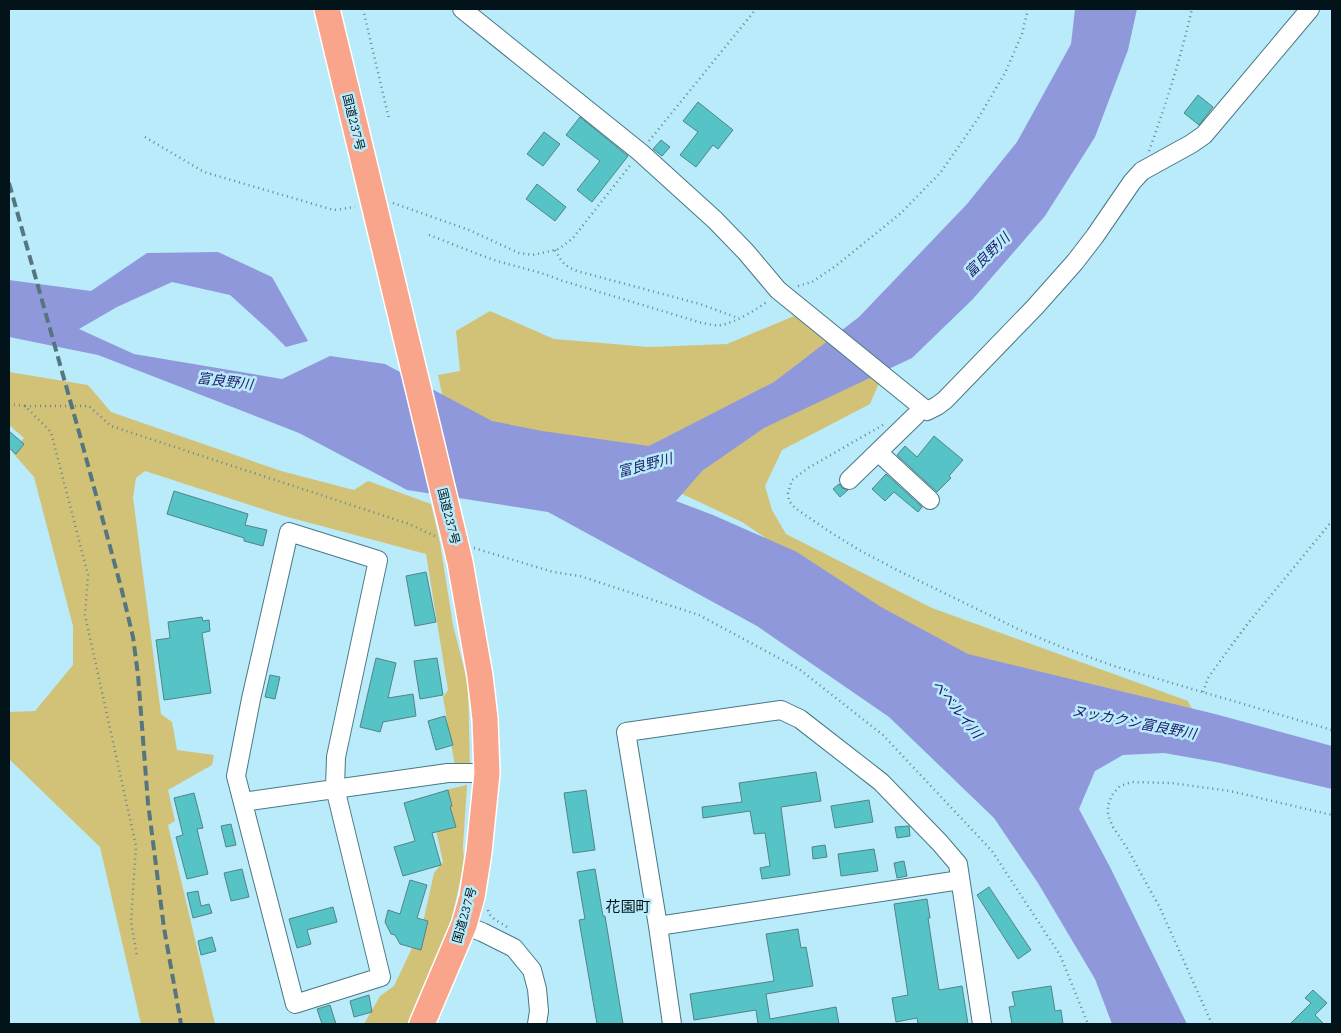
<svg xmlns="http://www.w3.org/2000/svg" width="1341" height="1033" font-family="'IBM Plex Serif','Noto Sans JP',serif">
<rect width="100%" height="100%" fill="#b9ebfa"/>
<path fill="#d2c277" d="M490,311L554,339L649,347L727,344L806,311L887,365L870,404L782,450L765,486L772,510L786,534L932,608L1188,701L1196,717L999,682L889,622L742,522L678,492L461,412L442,394L438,375L460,371L456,331Z
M9,372L88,385L111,412L281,471L354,490L368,481L431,504L440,543L453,625L468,684L470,768L456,772L443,697L448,690L426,554L284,516L145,471L136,478L133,497L161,714L172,722L177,750L214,755L212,765L168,790L175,821L168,825L215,1024H141L100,847L9,759V712L35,711L73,665V626L34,477L12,452L24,438L9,425Z
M467,785L463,846L464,863L450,927L411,1024H364L380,996L394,986L422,927L434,873L443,862L436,830L450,824L445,790Z"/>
<path fill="#9098dc" d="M1075,9H1137L1128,50L1095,137L1045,216L973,299L912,358L764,428L702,471L676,501L713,515L797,552L881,607L968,654L1215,714L1332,746V789L1221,763L1164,753L1123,755L1095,771L1079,809L1111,869L1187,1024H1112L1095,979L1038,883L994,818L889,717L757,626L548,512L407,490L299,433L98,355L9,337V280L91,291L147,253L218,252L272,277L308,341L286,347L272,333L230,295L172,282L117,307L79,329L134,354L282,379L330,356L385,364L492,421L542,431L649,446L774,382L859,317L967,204L1017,142L1071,44Z"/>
<path fill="#56c3c6" stroke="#518586" d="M1198,95L1213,107L1199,125L1184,113Z
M698,102L733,130L718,149L713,145L696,167L680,155L698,132L683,121Z
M580,117L628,156L592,202L577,190L600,161L566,135Z
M544,132L560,144L543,166L527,154Z
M661,140L670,147L662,156L653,149Z
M537,184L566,207L555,221L526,199Z
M9,431L24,444L16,454L9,448Z
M934,436L963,460L949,476L951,478L937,492L897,455L905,446L917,457Z
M886,474L922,507L918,512L894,492L885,501L872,489Z
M839,484L842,488L848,490L840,497L833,489Z
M174,491L248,514L245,525L267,530L263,546L244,541V538L167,514Z
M426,572L436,622L415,626L406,576Z
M202,617L203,621L209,620L210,631L202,633L211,693L164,700L156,640L170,638L168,622Z
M376,658L396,663L388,698L413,694L416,716L383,722L380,732L360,727Z
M437,658L443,695L420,699L414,661Z
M270,675L280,677L275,699L265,697Z
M445,716L453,745L436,750L428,721Z
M816,772L821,801L781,807L790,875L762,879L760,868L770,866L765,833L754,834L750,811L703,818L702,807L742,802L739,783Z
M448,790L452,806L450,807L456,827L432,833L441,865L403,876L394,847L415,841L404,803Z
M586,790L595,850L573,853L564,793Z
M194,793L203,828L197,829L208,874L187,879L176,837L183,835L174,798Z
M869,800L873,822L835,828L831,806Z
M231,824L236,845L226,847L221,826Z
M909,826L910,836L897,838L895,827Z
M825,845L827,857L813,859L812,847Z
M874,849L878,871L841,876L838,854Z
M904,861L907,876L897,878L894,863Z
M242,869L249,897L231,901L224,873Z
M595,869L603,916H605L623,1024H597L579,920L585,919L577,872Z
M410,880L427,885L417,918L428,921L421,950L400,944L395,935L391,934L385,922L388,910L400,914Z
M989,887L1031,950L1018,959L977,895Z
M198,891L201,906L209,904L212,913L193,918L187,893Z
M927,899L930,918H928L939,990L962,986L968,1024H918L917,1018L896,1022L892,998L908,995L894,904Z
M333,907L337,922L307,930L311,944L297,948L289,919Z
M798,929L801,948L806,947L813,986L766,994L770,1019L836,1007L839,1024H758L756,1010L694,1020L690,994L774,981L766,934Z
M212,937L216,951L201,955L198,941Z
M1051,986L1055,1011L1061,1010L1063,1024H1012L1009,1007L1015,1006L1012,992Z
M1313,990L1327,1003L1315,1015L1324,1024H1290L1311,1003L1305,998Z
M369,995L372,1012L354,1017L350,1001Z
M330,1005L336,1024H322L317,1009Z"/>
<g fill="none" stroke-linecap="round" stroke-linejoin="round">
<g stroke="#497886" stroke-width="20">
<path id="minor" d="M462,9L640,152L715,220L746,252L778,290L927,411L937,406L945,400L1035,307L1075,262L1095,236L1132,182L1142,171L1191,144L1204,135L1310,9
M878,452L930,500
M849,480L916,415
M289,532L378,560L336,757L335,788L381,977L295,1004L236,776L251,699Z
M243,802L448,773H487
M464,925L482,932L514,948L532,970L537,989L539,1011L537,1024
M658,926L960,880
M672,1024L658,926L626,732L781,710L800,719L881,782L940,843L958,864L982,1024"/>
</g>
<g stroke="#fff" stroke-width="28">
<path id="highway" d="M327,9L460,562L480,676L485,719L487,773L479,852L472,897L464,925L422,1024"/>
</g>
<path stroke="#648791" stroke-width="2.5" stroke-dasharray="1 4" stroke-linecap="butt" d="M363,9L389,119
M145,137L204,172L334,210L355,207
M649,141L756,9
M1149,151C1166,104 1181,57 1192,9
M393,203L469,230L519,253L533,255L559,249L573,238L632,163
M429,235C450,243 472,252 494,260C516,267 539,271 560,280L702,323C708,324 715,326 721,325C735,323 757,309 768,301
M555,250C562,262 564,266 577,271L700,304L738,318
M798,286L812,282L837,265L901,213L941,172L979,117L1005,73L1022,34L1028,9
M9,404L25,406L51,432L88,575L85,615L136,846L131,921L137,957
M25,406H89L111,426L409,524L435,536
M883,425L808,468L792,480L788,493L789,501L795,508L830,532L861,551L899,571L1020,630L1064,648L1114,666L1332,730
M474,548L553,572L580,576L699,615L799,669L883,735L992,851L1060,955L1088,1024
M1203,692L1208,678L1231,646L1249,622L1332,521
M488,910C490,919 500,922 507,927
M1212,1024L1160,908L1127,848L1113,827L1108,815V805L1112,795L1120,786L1132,782L1171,783L1230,791L1332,815"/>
<use href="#minor" stroke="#fff" stroke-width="18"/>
<use href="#highway" stroke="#f9a58b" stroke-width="25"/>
<path stroke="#55767f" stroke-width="4" stroke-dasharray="10 5" stroke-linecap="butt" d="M9,183L79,432L122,591L133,637L138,675L148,803L164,928L181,1024"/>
</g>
<g text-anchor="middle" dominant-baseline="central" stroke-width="5" stroke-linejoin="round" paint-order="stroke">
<g font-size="12" fill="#021419" stroke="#b9ebfa">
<text transform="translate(354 122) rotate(76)">国道237号</text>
<text transform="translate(449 516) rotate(76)">国道237号</text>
<text transform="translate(464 915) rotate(-74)">国道237号</text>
</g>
<g font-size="14" font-style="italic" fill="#201a68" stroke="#b9ebfa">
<text transform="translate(987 255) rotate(-45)">富良野川</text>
<text transform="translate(225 381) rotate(7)">富良野川</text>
<text transform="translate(645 465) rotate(-15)">富良野川</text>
<text transform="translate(957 709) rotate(51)">ベベルイ川</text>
<text transform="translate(1134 722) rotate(11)">ヌッカクシ富良野川</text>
</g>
<g font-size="15" fill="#021419" stroke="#b9ebfa">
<text x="628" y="906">花園町</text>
</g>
</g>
<rect width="1341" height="1033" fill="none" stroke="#021419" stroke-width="20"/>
</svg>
